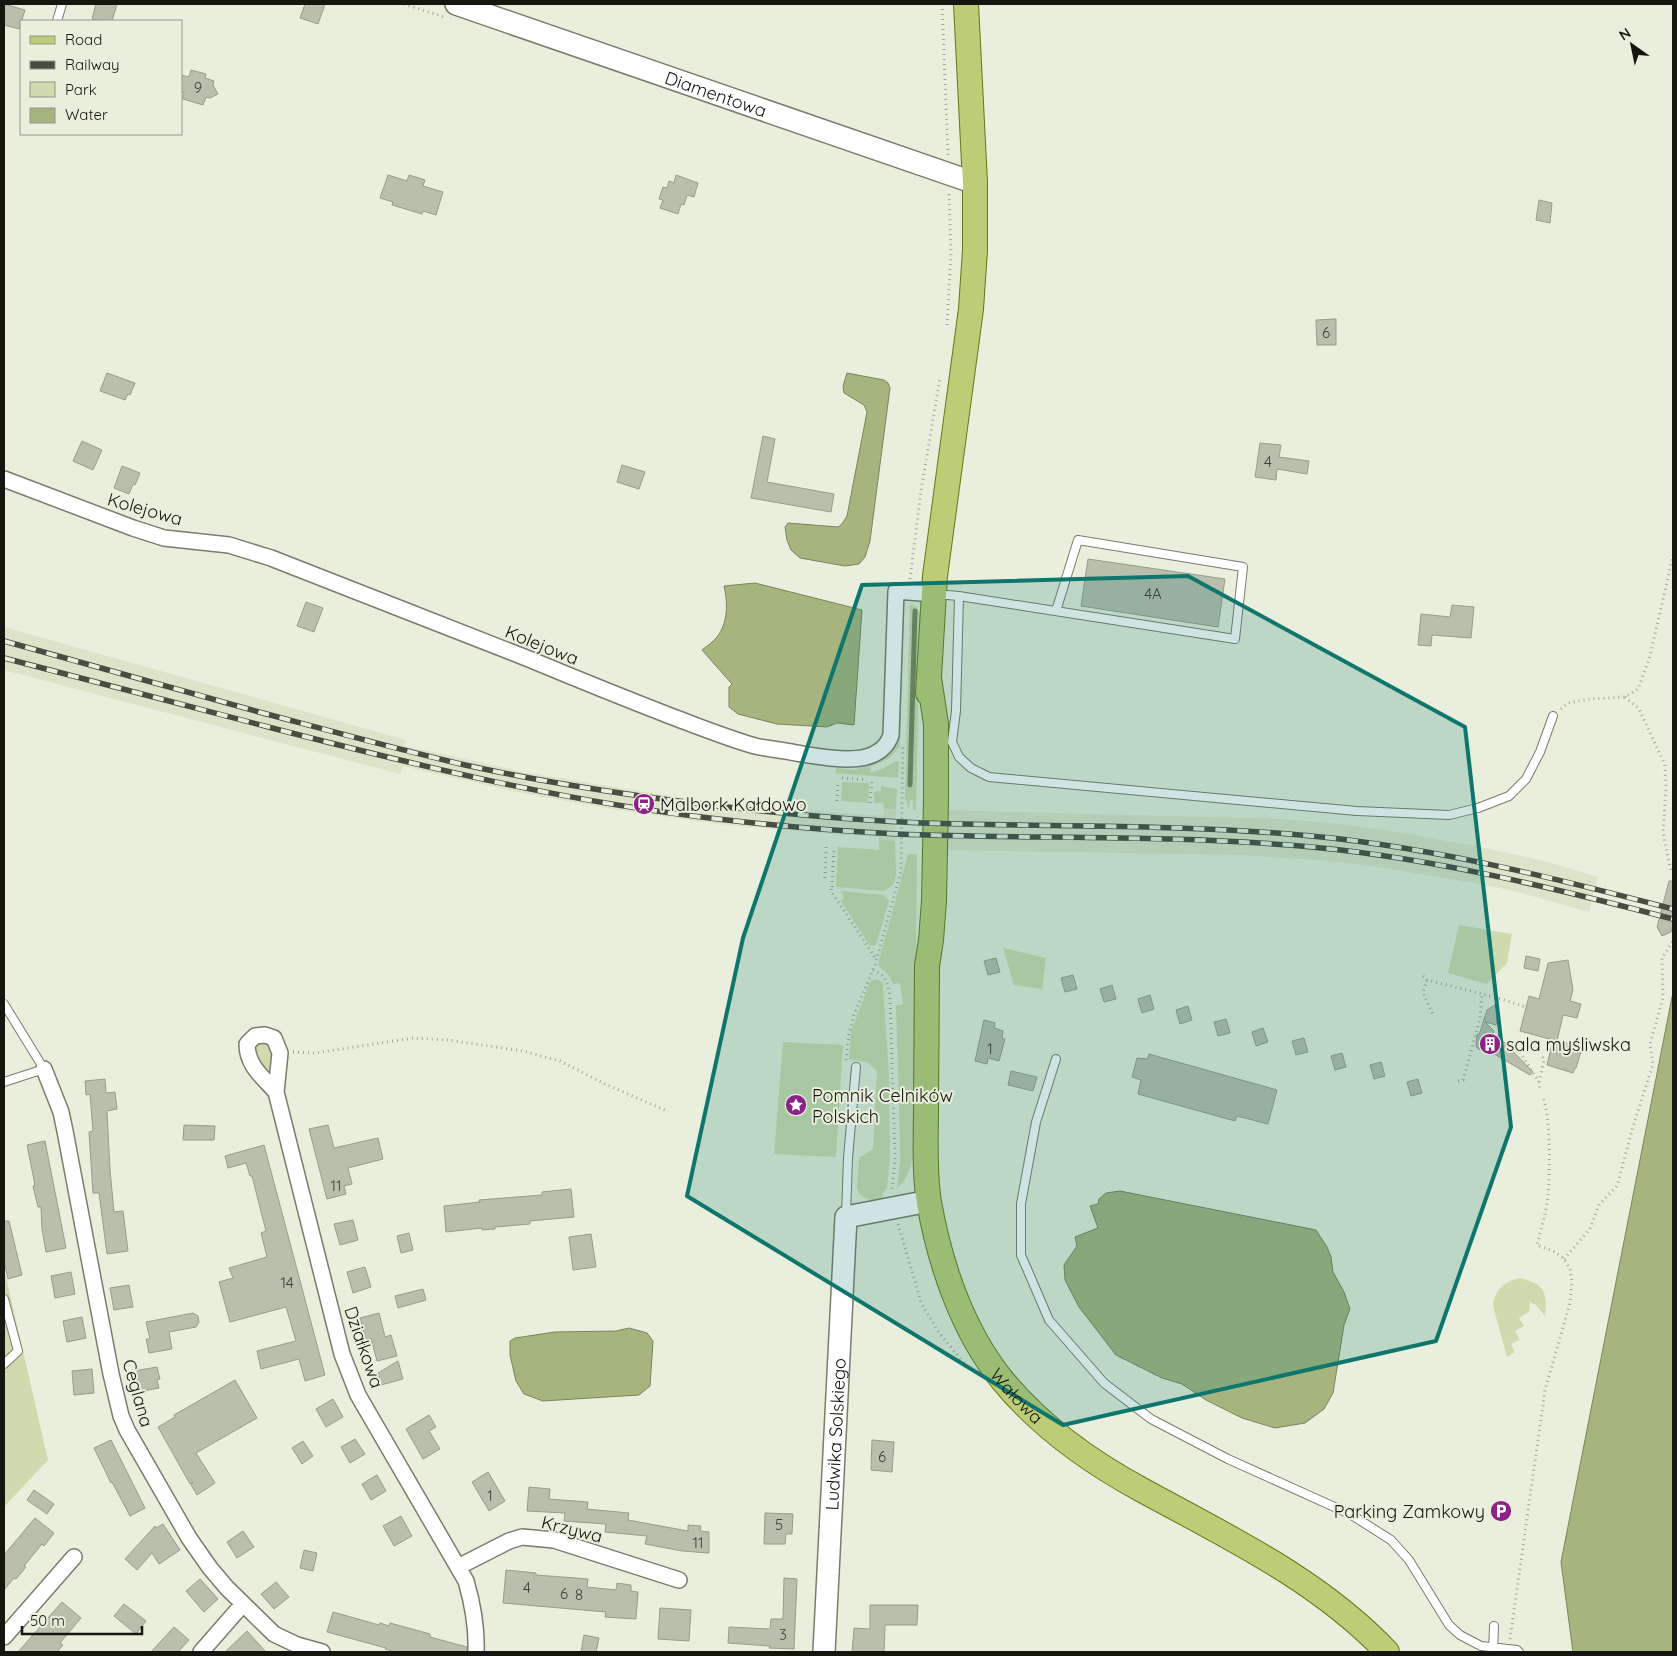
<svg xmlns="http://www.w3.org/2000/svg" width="1677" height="1656" font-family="Quicksand,sans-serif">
<rect width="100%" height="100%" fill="#e9efdc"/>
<path fill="#dce3c9" d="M4,627L406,740L405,746L524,772L669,796L767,808L883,816L884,809H896L895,841L879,839V837L820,833L718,824L618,810L517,792L403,766L400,774L4,670Z
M943,810L1281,819L1330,823L1384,830L1476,846L1548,862L1598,877L1589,912L1514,891L1469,882L1378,867L1330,861L1242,855L943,850Z"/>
<path fill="#cfdbaf" d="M910,604L917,607L920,614L916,810H913V800H910L909,810L905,797Z
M904,605L900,746L888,759L870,767L871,773L884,768L896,761L899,762L898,778L835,773L836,768L856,770L865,765V761L883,754L900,609Z
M842,782L869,783L868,803L841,801Z
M881,786L897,789L896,809H884L883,803H874V792L881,791Z
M879,839L895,841L896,874L894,884L884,891L836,887L838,847L879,850Z
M908,854H917L914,1148C912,1165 909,1177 897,1189L900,1162V1141L896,1006L903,1004L900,983L893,984C890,972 883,973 878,964Z
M841,891L884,895L889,901L876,945L870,946L841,901L844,898Z
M1459,925L1512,934L1507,963L1487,984L1448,973Z
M1003,948L1046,958L1042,989L1014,985Z
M877,979L883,983V988L889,1073L890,1159L887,1188L882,1194L883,1199C873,1201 860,1200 857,1188L859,1158L873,1149L877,1071L867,1062L849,1059L851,1032L869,984L871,981Z
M256,1042H273L271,1075H269L253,1056V1047Z
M783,1042L843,1045L836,1157L774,1154Z
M4,1268L48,1460L4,1507Z
M1519,1278C1544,1283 1548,1292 1545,1316L1536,1305L1530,1302L1529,1312L1519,1318L1524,1326L1515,1331L1520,1340L1511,1344L1515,1352L1507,1357L1493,1306C1495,1289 1504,1282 1519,1278Z"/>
<path fill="#a6b47e" stroke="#7a855d" d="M847,373L884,380L888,383L890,388L870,541L865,557L859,564L845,566L800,558L791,550L787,540L785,527L788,523L838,527L842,524L847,516L867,412L864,405L844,393L843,386Z
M755,583L862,610L854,725L837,723L827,727L777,724L738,714L729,707V687L732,684L702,650C707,646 713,642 717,637C728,623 728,603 724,586Z
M1673,992V1652H1573L1561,1562Z
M1120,1191L1316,1230L1327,1247L1331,1257L1333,1272L1344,1292L1350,1309L1344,1325L1333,1393L1324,1409L1305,1423L1275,1428L1242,1418L1206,1400L1182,1384L1162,1378L1116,1355L1079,1307L1065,1280L1064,1265L1077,1246L1075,1237L1098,1228L1090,1206L1098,1204L1099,1199L1106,1193Z
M629,1328L647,1333L653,1341L650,1386L639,1395L543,1401L524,1394L516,1381L510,1355V1341L515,1338L555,1332L616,1331Z"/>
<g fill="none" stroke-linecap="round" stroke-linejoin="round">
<path stroke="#7a855d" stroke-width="5" d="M910,785L915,611"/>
</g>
<path fill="#babfad" stroke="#979c8b" d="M4,4L25,10L19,29L4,25Z
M96,4H117L112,21H102L92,19Z
M305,4H325L318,24L300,18Z
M191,70L206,74L205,78L214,81L213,85L218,94L210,98L206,97L203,105L183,99L184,93L181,92V75L189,77Z
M388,175L407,181L409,175L416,177L425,180L423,186L443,192L436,215L423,211L422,214L392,205L393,202L380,198Z
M676,175L698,183L694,197L687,195L684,205L681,204L678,214L660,208L663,200L659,199L663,187L667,188L669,181L674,183Z
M1539,200L1552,203L1550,223L1536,220Z
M1336,319V345H1317L1316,320Z
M107,373L135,383L130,395L128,394L125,400L100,391Z
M763,436L775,439L767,482L834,494L831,512L751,498Z
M82,441L102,450L93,470L73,461Z
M1260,443L1281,445L1279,457L1309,461L1307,474L1277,469L1276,480L1255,477Z
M622,465L645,472L639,489L617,482Z
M122,466L140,473L135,485L133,484L129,494L114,488Z
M1088,559L1225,579L1218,627L1081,606Z
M306,602L323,608L314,632L297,626Z
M1452,605L1474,607L1471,638L1432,635L1431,646L1418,645L1421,614L1450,617Z
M1669,881H1673V926L1671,932L1662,936L1657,927Z
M1526,956L1540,959L1538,971L1524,968Z
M996,958L1000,972L988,975L984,961Z
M1568,960L1573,990L1570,1001L1581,1004L1577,1018L1563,1015L1557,1041L1556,1040L1582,1048L1576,1068H1575L1573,1073L1547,1065L1553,1040L1520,1031L1529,996L1539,999L1548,963Z
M1073,975L1077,989L1065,992L1061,978Z
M1112,985L1116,999L1104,1002L1100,989Z
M1150,995L1154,1009L1142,1013L1138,999Z
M1495,1005L1499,1013L1496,1025L1485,1022L1494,1031L1493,1034L1498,1036L1533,1072L1530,1075L1496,1055L1478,1049L1476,1046L1477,1034L1479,1035L1487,1010Z
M1188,1006L1192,1020L1180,1024L1176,1010Z
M1226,1019L1230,1033L1218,1036L1214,1022Z
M984,1020L995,1023L994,1028L1003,1031L1002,1038L1005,1039L999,1061L988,1058L987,1064L975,1061Z
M1263,1028L1268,1042L1256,1046L1252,1032Z
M1304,1038L1308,1052L1296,1055L1292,1041Z
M1342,1053L1346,1067L1335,1070L1331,1056Z
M1149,1054L1277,1090L1268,1124L1237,1116L1235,1121L1138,1094L1141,1080L1132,1077L1137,1058L1148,1059Z
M1381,1062L1385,1076L1374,1079L1370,1065Z
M1011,1071L1037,1077L1033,1091L1008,1085Z
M105,1079L106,1093L115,1092L117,1109L107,1111L110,1170L114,1212L123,1211L128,1251L107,1254L99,1193H93L89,1132L93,1131L90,1094L86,1095L85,1081Z
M1418,1079L1422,1093L1411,1096L1407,1082Z
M184,1125L215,1126L214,1140H183Z
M328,1125L334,1148L378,1138L383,1159L348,1168L352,1184L344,1186L346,1194L327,1199L309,1129Z
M45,1141L66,1248L46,1252L42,1229L41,1207H38L33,1186L35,1185L27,1145Z
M264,1145L325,1375L305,1381L299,1359L261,1369L257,1351L296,1341L286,1307L230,1322L219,1282L233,1278L229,1268L267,1257L261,1233L266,1231L252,1176H250L246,1163L228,1168L225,1156Z
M571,1189L574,1217L530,1221V1224L495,1227V1229L482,1230V1228L446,1232L444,1206L480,1202L479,1200L542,1195V1192Z
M353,1220L358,1240L340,1245L334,1224Z
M4,1221H9L22,1275L8,1279L4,1261Z
M409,1233L413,1250L401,1253L397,1236Z
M591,1234L596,1267L573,1270L569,1237Z
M365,1267L371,1287L353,1293L347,1272Z
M71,1272L75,1294L55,1298L51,1276Z
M129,1285L133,1307L114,1310L110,1288Z
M423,1289L426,1300L398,1308L395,1296Z
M193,1313L198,1316L199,1322L196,1327L169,1332L172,1349L149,1353L146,1339H150L146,1322Z
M379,1313L385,1337L391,1335L397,1356L377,1361L371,1338L366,1339L360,1318Z
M82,1317L86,1338L67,1342L63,1321Z
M398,1361L403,1379L381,1385L378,1373Z
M157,1367L160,1379L157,1380L159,1388L138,1392L134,1371Z
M92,1369L94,1393L74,1395L72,1371Z
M235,1380L257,1418L196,1453L215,1483L197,1495L191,1485L193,1482L190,1484L158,1427L175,1417L174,1415Z
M333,1399L343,1417L326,1427L316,1409Z
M429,1415L436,1427L429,1431L440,1449L423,1459L406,1429Z
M355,1439L365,1454L350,1463L341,1447Z
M111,1440L145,1508L130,1516L112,1482L111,1483L94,1448Z
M872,1440L894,1442L892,1472L871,1470Z
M303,1441L313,1456L302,1464L292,1448Z
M488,1472L505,1501L489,1511L472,1482Z
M377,1475L386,1491L371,1500L362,1484Z
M529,1487L550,1489L549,1499L588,1502L587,1509L629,1513L628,1520L688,1531V1525L701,1526L700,1531L709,1532V1553L682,1551L645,1544L647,1536L605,1532L606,1524L564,1521L565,1513L527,1511Z
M34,1490L54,1504L47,1514L27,1500Z
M765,1513L793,1514L792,1534H786L785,1544H764Z
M401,1516L412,1536L394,1546L383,1526Z
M35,1518L54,1533L44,1546L42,1544L24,1566L26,1567L16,1579L14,1578L4,1590V1555Z
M163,1524L180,1550L159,1564L152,1553L137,1570L125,1559L155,1526L156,1528Z
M243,1531L254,1547L237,1558L227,1542Z
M304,1550L317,1553L313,1571L300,1568Z
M506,1570L536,1573V1575L588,1579L587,1587L616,1590L617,1583L631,1585V1591L638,1592L636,1619L605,1617L606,1612L503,1603Z
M784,1578L797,1579L794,1649L769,1648L770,1646L728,1643L729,1627L770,1629L771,1619H783Z
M200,1579L218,1599L204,1612L186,1591Z
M276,1582L289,1597L274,1609L261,1594Z
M62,1602L81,1618L60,1643L63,1645L57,1652H18Z
M124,1604L146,1621L136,1634L114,1616Z
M870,1605H918L917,1625H885L884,1652H852L854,1628L870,1629Z
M660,1608L691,1610L689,1641L658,1639Z
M333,1612L379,1625L380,1623L389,1626L390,1623L430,1634V1637L467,1647V1652H396L385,1649L386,1648L327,1632Z
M174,1627L189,1640L178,1652H151Z
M247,1631L266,1652H225Z
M584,1635L599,1638L596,1652H581Z"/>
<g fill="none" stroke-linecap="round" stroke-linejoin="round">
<g stroke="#787d6c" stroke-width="10">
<path id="lane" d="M57,21L62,4
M935,594L959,596L1235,639L1243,567L1078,540L1056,611
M959,596L956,711L952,742L959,757L971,768L989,777L1357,811L1449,815L1478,808L1509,796L1526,779L1540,752L1553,716
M4,1004L44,1069L4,1082
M1056,1059L1036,1122L1021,1204V1255L1049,1320L1104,1383L1151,1419L1228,1459L1350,1514L1391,1540L1409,1560L1449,1625L1460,1635L1481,1646L1517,1650L1519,1652
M846,1215L848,1158L856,1067
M4,1299L18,1351L4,1364
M1493,1652L1494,1626"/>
</g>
<g stroke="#787d6c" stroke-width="18">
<path id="street" d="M4,479L133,528L164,538L229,545L271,558C357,592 443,625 529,659C577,679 624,698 673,717C700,727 727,738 755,746C768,749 783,750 796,753C825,757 879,771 891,735L896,591L933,594
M44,1069L61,1112L65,1131L111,1374L121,1416L127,1430L189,1538L210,1568L227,1588L274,1634L297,1645L322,1652
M276,1092C263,1077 247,1066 247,1044L255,1036L265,1035L274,1038L280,1053L276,1092L342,1354L358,1395L466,1581C473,1605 477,1627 476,1652
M458,1567L509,1541L522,1537L554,1540L679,1580
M4,1637L74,1557
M201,1652L243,1604"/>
</g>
<g stroke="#787d6c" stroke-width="24">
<g id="secondary">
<path id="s1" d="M456,4L975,183"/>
<path id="s2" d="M824,1652L846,1217L929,1201"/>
</g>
</g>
<g stroke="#657818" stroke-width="26">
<g id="primary">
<path id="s3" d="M929,678L936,724V799L934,901L931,940L927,966C927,1013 926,1060 926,1107C926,1138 924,1172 929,1202C940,1265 963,1332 1003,1381C1041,1427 1090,1462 1142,1490C1228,1537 1319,1580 1387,1652"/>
<path d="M928,693L935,576L971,309L975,250V183L966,4"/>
</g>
</g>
<path stroke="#a2a798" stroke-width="3" stroke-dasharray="1 4" stroke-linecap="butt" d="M404,4L444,17
M942,4L948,155
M947,325L951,254L949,193
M910,579L921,491L940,378
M1625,697L1639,709L1665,765L1666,789L1663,832L1670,867L1673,874
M1561,709L1568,703L1590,699L1625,697L1638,689L1650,656L1673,556
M842,778L867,780
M837,801L838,781
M870,803L872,780
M825,878L826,846
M832,887L834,849
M831,889V891L876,959
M873,970C887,976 887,982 890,996L895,1159L892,1191
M1423,976L1427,980L1498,998L1526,1007
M1427,980L1423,993L1434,1017
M293,1052L315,1053L413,1038L448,1040L523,1051L560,1061L605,1084L667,1111
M1520,1052L1539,1082L1540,1089
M846,1060L849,1035L854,1015L875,965L901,871L903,745
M1458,1081L1463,1080L1464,1077L1480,1018L1482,994
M1539,1082L1544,1060L1542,1056
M1218,1211V1213L1273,1225L1274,1222
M898,1224L922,1305L940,1334L969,1369
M1076,1241L1103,1231L1094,1205
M1564,1259L1590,1229L1599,1205L1617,1186L1633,1127L1653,1064L1650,1044L1663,998L1662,958L1673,941
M1510,1639L1545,1390L1570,1303L1572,1281L1570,1269L1564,1259L1555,1252L1537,1245C1541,1229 1546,1213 1548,1196C1550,1172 1551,1119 1543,1097"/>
<use href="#lane" stroke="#fff" stroke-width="8"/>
<use href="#street" stroke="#fff" stroke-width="15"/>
<use href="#secondary" stroke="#fff" stroke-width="21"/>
<use href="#primary" stroke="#bdcd77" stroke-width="24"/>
<g stroke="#494c42" stroke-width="5.5">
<path id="rail" d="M4,641C89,665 174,688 259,712C327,730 396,749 465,765C548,783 633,796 718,806C785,814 854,820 922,823C1044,827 1167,824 1289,834C1420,844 1546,876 1673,909
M4,658C95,682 185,705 276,729C423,767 567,802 718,819C777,826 837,831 897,834C1027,839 1158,835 1289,845C1420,855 1546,886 1673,919"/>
</g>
<use href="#rail" stroke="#e9efdc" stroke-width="4" stroke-dasharray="11" stroke-linecap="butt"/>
</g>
<path fill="#0f766e" fill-opacity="0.2" stroke="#0f766e" stroke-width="4" stroke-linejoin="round" d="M1188,576L1465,727L1511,1127L1436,1341L1063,1425L687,1196L743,938L862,585Z"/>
<defs>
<g id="station-disc" transform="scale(1.125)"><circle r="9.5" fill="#8c2186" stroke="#e9efdc"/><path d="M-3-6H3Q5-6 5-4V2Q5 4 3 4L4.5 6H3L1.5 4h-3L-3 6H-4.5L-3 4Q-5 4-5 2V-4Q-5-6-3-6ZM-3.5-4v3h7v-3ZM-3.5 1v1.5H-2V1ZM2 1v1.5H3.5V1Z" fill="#fff"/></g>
<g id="building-disc" transform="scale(1.125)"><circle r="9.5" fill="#8c2186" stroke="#e9efdc"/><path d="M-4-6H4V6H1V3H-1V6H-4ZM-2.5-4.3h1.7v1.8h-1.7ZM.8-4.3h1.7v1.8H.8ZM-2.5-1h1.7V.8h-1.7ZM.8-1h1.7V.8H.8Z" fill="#fff"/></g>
<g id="sight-disc" transform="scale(1.125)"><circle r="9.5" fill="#8c2186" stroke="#e9efdc"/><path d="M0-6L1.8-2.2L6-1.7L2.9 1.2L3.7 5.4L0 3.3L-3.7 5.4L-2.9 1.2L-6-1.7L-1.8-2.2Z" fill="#fff"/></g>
<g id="parking-disc" transform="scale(1.125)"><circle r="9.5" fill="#8c2186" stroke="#e9efdc"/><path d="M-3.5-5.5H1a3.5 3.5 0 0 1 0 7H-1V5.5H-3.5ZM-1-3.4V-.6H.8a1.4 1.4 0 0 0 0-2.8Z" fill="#fff"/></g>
</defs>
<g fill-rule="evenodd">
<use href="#station-disc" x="644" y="804"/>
<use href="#building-disc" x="1490" y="1044"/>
<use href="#sight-disc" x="796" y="1105"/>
<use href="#parking-disc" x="1501" y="1511"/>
</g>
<g text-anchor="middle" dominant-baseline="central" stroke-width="4" stroke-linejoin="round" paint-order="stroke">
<g font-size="15" fill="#3e4036">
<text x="198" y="87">9</text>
<text x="1326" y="332">6</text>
<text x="1268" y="461">4</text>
<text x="1153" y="593">4A</text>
<text x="990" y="1048">1</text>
<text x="336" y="1185">11</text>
<text x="287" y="1282">14</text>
<text x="882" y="1456">6</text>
<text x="490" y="1495">1</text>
<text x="779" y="1524">5</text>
<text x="698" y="1542">11</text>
<text x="527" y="1587">4</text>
<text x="564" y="1593">6</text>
<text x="579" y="1594">8</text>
<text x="783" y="1634">3</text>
</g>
<g font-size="18" fill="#14160f" stroke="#e9efdc">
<text stroke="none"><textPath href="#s1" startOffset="275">Diamentowa</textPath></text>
<text transform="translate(145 509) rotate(16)">Kolejowa</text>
<text transform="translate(542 645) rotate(22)">Kolejowa</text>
<text transform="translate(364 1347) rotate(71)">Działkowa</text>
<text transform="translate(138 1393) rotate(74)">Ceglana</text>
<text stroke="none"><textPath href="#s3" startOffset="741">Wałowa</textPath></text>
<text stroke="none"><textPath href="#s2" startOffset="218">Ludwika Solskiego</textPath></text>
<text transform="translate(572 1529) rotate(14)">Krzywa</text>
</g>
<g font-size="18" fill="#14160f" stroke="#e9efdc" text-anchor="start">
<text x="660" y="804">Malbork Kałdowo</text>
<text x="1506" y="1044">sala myśliwska</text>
<text x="812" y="1095">Pomnik Celników<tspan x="812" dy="21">Polskich</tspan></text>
<text x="1485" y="1511" text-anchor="end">Parking Zamkowy</text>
</g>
</g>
<rect width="1677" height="1656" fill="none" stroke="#14160f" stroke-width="10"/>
<rect x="20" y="20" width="162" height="115" fill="#e9efdc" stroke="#94988a"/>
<rect x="30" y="36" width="25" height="8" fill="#bdcd77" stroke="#94988a"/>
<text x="65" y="45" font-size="15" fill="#14160f">Road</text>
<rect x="30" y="61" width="25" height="8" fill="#494c42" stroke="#94988a"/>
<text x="65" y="70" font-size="15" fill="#14160f">Railway</text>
<rect x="30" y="82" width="25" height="15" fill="#cfdbaf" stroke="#94988a"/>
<text x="65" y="95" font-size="15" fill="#14160f">Park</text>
<rect x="30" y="108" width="25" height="15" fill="#a6b47e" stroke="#94988a"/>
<text x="65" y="120" font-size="15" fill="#14160f">Water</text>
<g transform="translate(1632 45) rotate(327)" stroke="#e9efdc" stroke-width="4" paint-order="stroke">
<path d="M0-4L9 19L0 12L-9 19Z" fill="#14160f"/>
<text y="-8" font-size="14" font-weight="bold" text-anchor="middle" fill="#14160f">N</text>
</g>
<path d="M22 1626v8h120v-8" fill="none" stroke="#14160f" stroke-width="2.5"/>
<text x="30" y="1626" font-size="15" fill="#14160f" stroke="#e9efdc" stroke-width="4" paint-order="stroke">50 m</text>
</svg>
